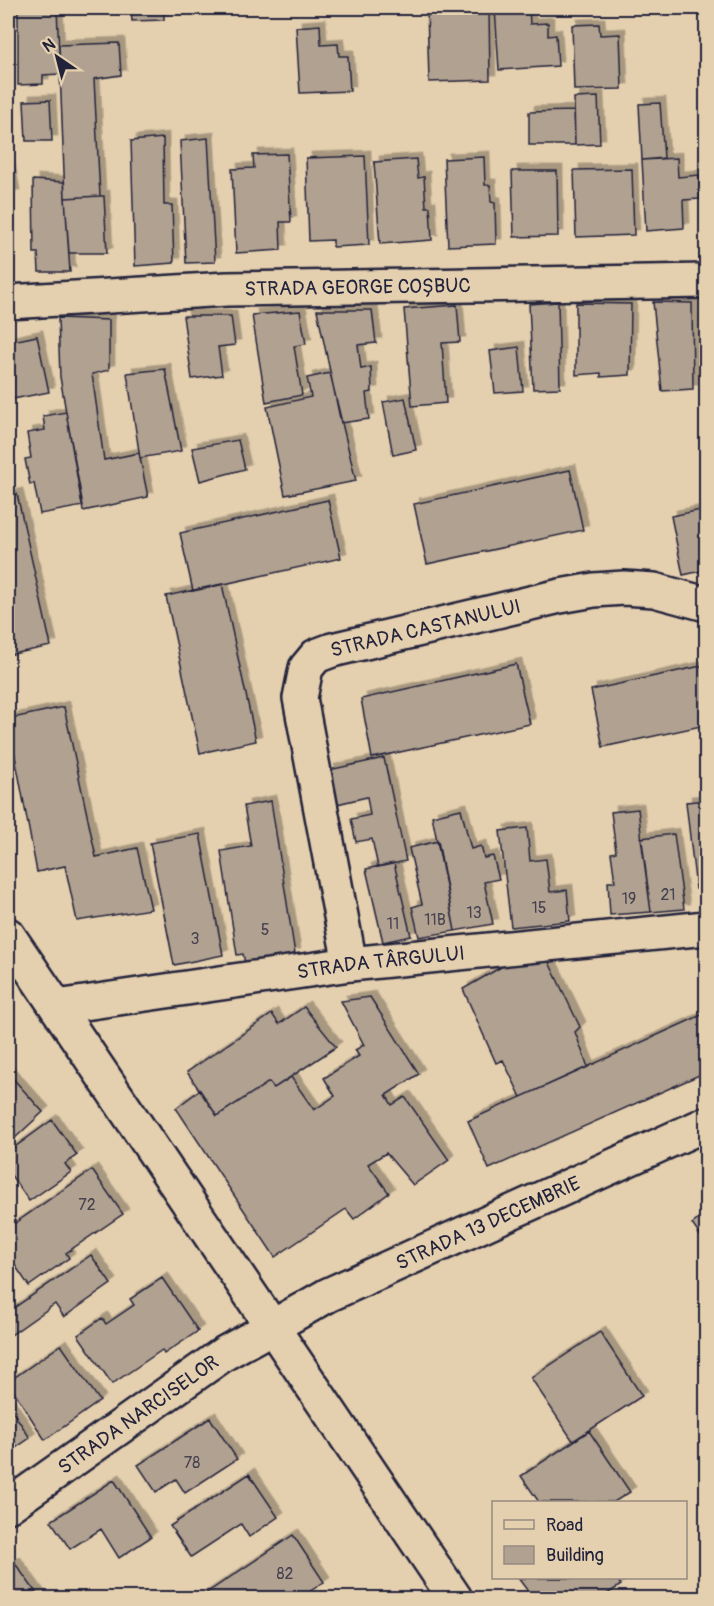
<svg xmlns="http://www.w3.org/2000/svg" width="714" height="1606" font-family="Pangolin,sans-serif">
<defs>
<filter id="shadow"><feDropShadow dx="5.5" dy="-5.5" stdDeviation="0" flood-color="#0004"/></filter>
</defs>
<rect width="100%" height="100%" fill="#e4cfae"/>
<filter id="ink" filterUnits="userSpaceOnUse"><feTurbulence type="fractalNoise" baseFrequency=".0167" numOctaves="2"/><feDisplacementMap in="SourceGraphic" scale="12" xChannelSelector="R" yChannelSelector="G"/><feConvolveMatrix kernelMatrix="1 2 1 2 8 2 1 2 1" color-interpolation-filters="sRGB"/></filter>
<g filter="url(#ink)">
<path fill="#b1a190" stroke="#22223b" stroke-width="1.5" filter="url(#shadow)" d="M131,8H164V20L132,21Z
M427,8H489L490,80L429,82Z
M495,8H529L530,24L548,23V36L556,35L558,66L499,70Z
M18,9H57L60,74L43,75V84L18,85Z
M599,24L600,35L620,34L622,89L574,90L572,25Z
M320,25L321,45L338,44L339,56H348L350,91L300,93L296,27Z
M119,43L121,75L94,79L100,196L65,198L59,45Z
M598,97L600,144L575,145L574,98Z
M50,100L52,141H26L24,101Z
M660,103L664,158L642,160L639,104Z
M574,111L575,145H529V112Z
M163,138L164,205H172L174,263L135,266L131,141Z
M208,138L215,262L186,263L180,141Z
M704,151H706V251Z
M287,154L291,222H280L281,250L236,253L232,169L254,168L253,155Z
M365,156L369,245L333,247V240L309,241L306,158Z
M484,157L485,185H490L491,202L495,203L496,244L448,246L444,159Z
M677,158L678,177L699,175L700,199L683,200L684,228L646,231L642,160Z
M416,159L418,178L424,177L426,207H430L432,240L380,244L374,162Z
M8,163L14,195L8,196Z
M632,169L634,235L576,237L574,170Z
M512,171H557L558,236L514,237Z
M33,180L64,182L70,272H39L38,253H34Z
M100,196H104L107,253H69L65,198Z
M558,302L560,388L533,389L529,304Z
M653,302L692,303L693,389L662,391Z
M576,303L631,304L630,375L601,377V373L576,375Z
M457,305L460,342L442,343L446,403L412,406L404,309Z
M317,310H372L376,343L358,345L361,369L371,367L372,392L366,393L369,419L341,423Z
M300,311L306,344L294,346L302,395L266,402L252,315Z
M183,316H231L235,345L218,347L222,375L192,379Z
M58,318L109,320V370L92,374L104,460L139,453L148,497L83,511L60,377Z
M37,336L49,392L8,400V342Z
M519,347L523,391L495,393L490,351Z
M165,369L181,451L140,458L127,373Z
M330,373L356,481L285,495L267,407L311,397L307,378Z
M405,398L416,450L393,455L383,402Z
M66,412L83,506L40,514L34,483L30,485L25,459L31,458L27,433L45,430L43,416Z
M238,440L245,469L200,481L192,448Z
M570,470L583,530L427,564L414,504Z
M17,494L51,646L8,655V496Z
M328,500L341,558L193,591L180,533Z
M706,509V570L683,575L671,516Z
M222,584L256,741L200,753L166,596Z
M516,664L530,724L372,758L361,699Z
M706,665V725L603,747L591,690Z
M64,707L96,857L137,848L151,909L77,921L65,866L37,872L8,719Z
M384,758L406,861L378,867L372,839L356,842L351,819L370,815L367,797L337,804L329,770Z
M706,800V888L696,889L686,802Z
M271,801L295,954L245,963L243,954L237,955L221,851L251,846L244,806Z
M461,809L471,849L481,846L484,858L493,856L499,879L484,882L493,924L455,931L432,816Z
M638,809L651,912L610,915L608,882H615L611,853L616,852L611,812Z
M527,828L530,861L546,859L550,892L567,890L570,921L511,927L500,831Z
M200,834L223,955L174,965L150,843Z
M674,834L684,909L651,912L641,838Z
M438,841L455,931L419,937L412,907L422,904L409,848Z
M394,863L411,936L383,942L366,869Z
M545,954L580,1027L575,1032L588,1067L521,1097L503,1060L496,1063L463,989L503,966Z
M370,997L419,1074L386,1095L392,1105L405,1097L449,1160L413,1185L386,1153L368,1164L389,1193L354,1219L346,1209L275,1257L176,1108L200,1090L217,1116L269,1082L274,1088L291,1077L314,1110L335,1096L324,1078L359,1056L355,1050L364,1045L341,1001Z
M304,1007L336,1047L274,1088L269,1082L217,1116L187,1072L272,1014L279,1024Z
M706,1013V1072L489,1169L468,1121Z
M8,1073L43,1112L14,1139L8,1132Z
M52,1120L77,1155L65,1164L71,1172L29,1201L8,1171V1152Z
M92,1170L123,1214L66,1253L69,1258L29,1286L8,1255V1228Z
M706,1214V1244L692,1224Z
M91,1255L111,1284L64,1317L55,1304L8,1337V1312Z
M162,1278L198,1331L164,1354L162,1350L112,1384L78,1335L102,1318L106,1324L134,1305L130,1299Z
M600,1332L642,1396L573,1441L531,1378Z
M61,1345L100,1401L45,1440L8,1382Z
M8,1404L30,1438L8,1453Z
M210,1418L237,1459L185,1493L176,1479L156,1492L138,1465Z
M589,1431L630,1492L614,1502H539L521,1476Z
M249,1474L278,1517L249,1537L241,1524L191,1557L170,1526Z
M114,1480L151,1537L119,1558L101,1529L70,1549L51,1521Z
M293,1535L324,1582L300,1598H270L269,1596L265,1598H199Z
M14,1562L40,1598H8V1567Z
M518,1578H616L621,1585L601,1598H533Z"/>
<g fill="none" stroke-linecap="round" stroke-linejoin="round">
<g stroke="#22223b" stroke-width="38">
<g id="minor">
<path id="s1" d="M8,302L227,289L706,281"/>
<path id="s2" d="M350,964L300,698L306,668L316,656L332,650L560,596L594,590L624,588L654,590L706,604"/>
<path id="s3" d="M57,1007L350,964L706,928"/>
<path id="s4" d="M8,1506L225,1353L272,1327"/>
</g>
</g>
<g stroke="#22223b" stroke-width="38">
<g id="tertiary">
<path id="s5" d="M272,1327L328,1295L706,1124"/>
</g>
</g>
<g stroke="#22223b" stroke-width="38">
<path id="secondary" d="M8,935L455,1598"/>
</g>
<use href="#minor" stroke="#e4cfae" stroke-width="33"/>
<use href="#tertiary" stroke="#e4cfae" stroke-width="33"/>
<use href="#secondary" stroke="#e4cfae" stroke-width="33"/>
</g>
</g>
<g text-anchor="middle" dominant-baseline="central" stroke-width="4.5" stroke-linejoin="round" paint-order="stroke">
<g font-size="16" fill="#464250">
<text x="668" y="895">21</text>
<text x="629" y="899">19</text>
<text x="539" y="908">15</text>
<text x="474" y="913">13</text>
<text x="435" y="920">11B</text>
<text x="393" y="924">11</text>
<text x="265" y="930">5</text>
<text x="195" y="939">3</text>
<text x="87" y="1205">72</text>
<text x="192" y="1463">78</text>
<text x="285" y="1574">82</text>
</g>
<g font-size="20" fill="#22223b" stroke="#e4cfae">
<text stroke="none"><textPath href="#s1" startOffset="350">STRADA GEORGE COȘBUC</textPath></text>
<text stroke="none"><textPath href="#s2" startOffset="430">STRADA CASTANULUI</textPath></text>
<text stroke="none"><textPath href="#s3" startOffset="327">STRADA TÂRGULUI</textPath></text>
<text stroke="none"><textPath href="#s5" startOffset="240">STRADA 13 DECEMBRIE</textPath></text>
<text stroke="none"><textPath href="#s4" startOffset="159">STRADA NARCISELOR</textPath></text>
</g>
</g>
<rect width="714" height="1606" fill="none" stroke="#e4cfae" stroke-width="30"/>
<rect x="15" y="15" width="684" height="1576" fill="none" stroke="#22223b" stroke-width="2" filter="url(#ink)"/>
<rect x="492" y="1501" width="195" height="78" fill="#e4cfae" stroke="#968a80" stroke-width="1.5"/>
<rect x="504" y="1520" width="30" height="9" fill="#e4cfae" stroke="#968a80" stroke-width="1.5"/>
<text x="546" y="1531" font-size="18" fill="#22223b">Road</text>
<rect x="504" y="1546" width="30" height="18" fill="#b1a190" stroke="#968a80" stroke-width="1.5"/>
<text x="546" y="1561" font-size="18" fill="#22223b">Building</text>
<g transform="translate(57 57) rotate(325)" stroke="#e4cfae" stroke-width="4.5" paint-order="stroke">
<path d="M0-4.5L10 22L0 15L-10 22Z" fill="#22223b"/>
<text y="-9" font-size="16" font-weight="bold" text-anchor="middle" fill="#22223b">N</text>
</g>
</svg>
